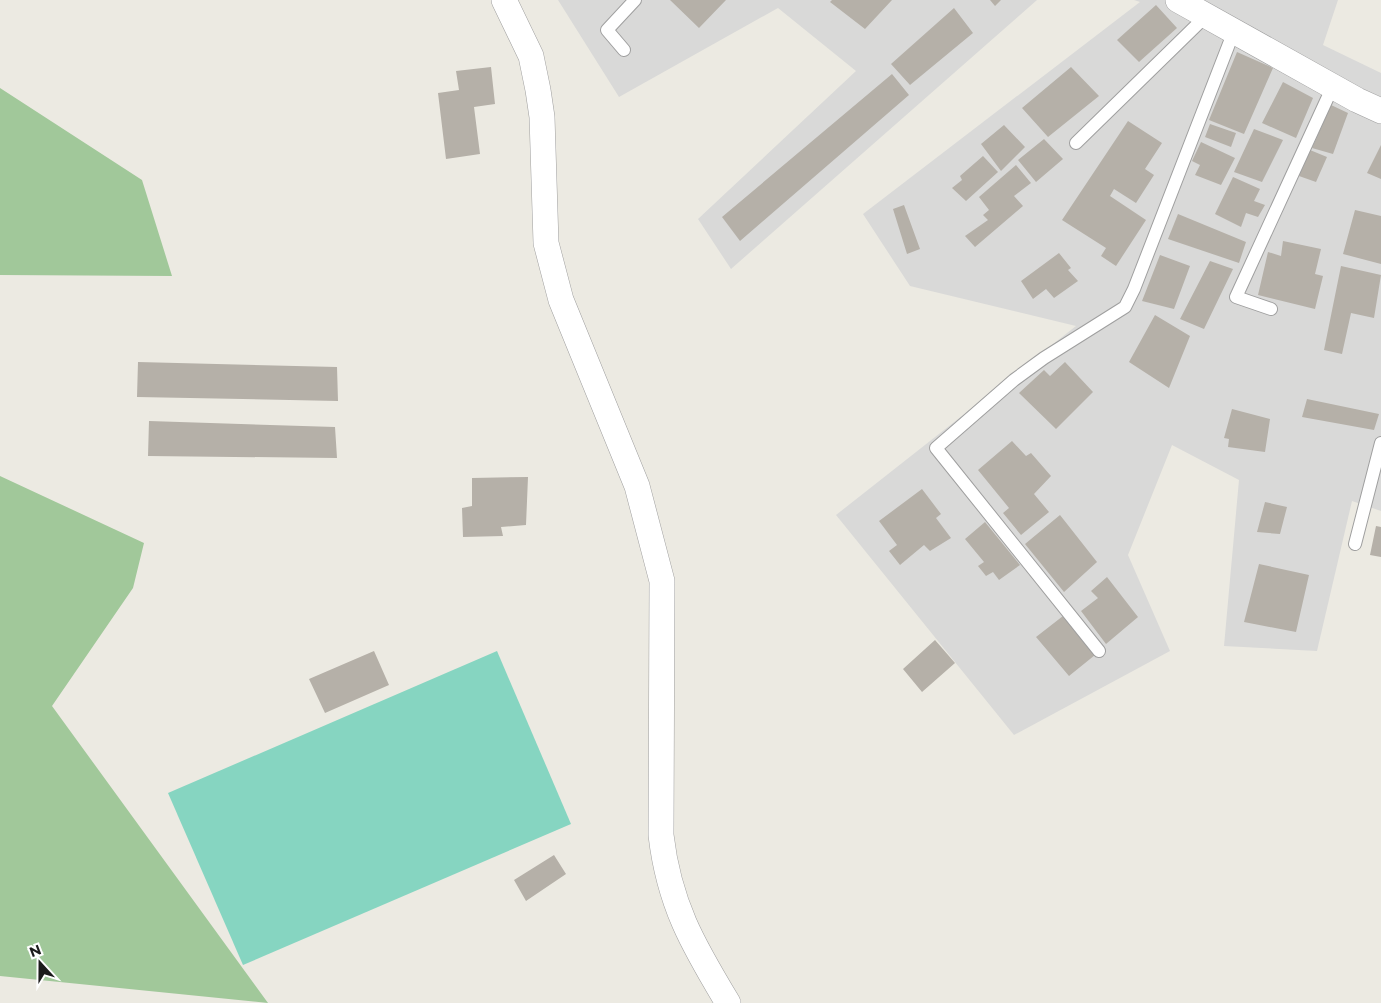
<svg xmlns="http://www.w3.org/2000/svg" width="1381" height="1003" font-family="Montserrat,sans-serif">
<rect width="100%" height="100%" fill="#eceae2"/>
<path fill="#d9d9d8" d="M558,0H1037L731,269L698,219L856,71L778,8L619,97Z
M1134,0H1338L1323,45L1381,73V511L1352,501L1317,651L1224,646L1239,480L1172,445L1128,555L1170,651L1014,735L836,515L1076,326L910,286L863,214L1140,2Z"/>
<path fill="#a1c89a" d="M0,88L142,180L172,276L0,275Z
M0,476L144,543L133,588L52,706L268,1003L0,976Z"/>
<path fill="#86d5c1" d="M497,651L571,824L243,965L168,793Z"/>
<path fill="#b5b0a8" d="M670,0H726L699,28Z
M832,0H892L865,29L830,2Z
M990,0H1001L995,6Z
M1156,5L1177,28L1139,62L1117,40Z
M954,8L973,33L910,85L891,64Z
M1237,52L1273,68L1244,134L1209,120Z
M491,67L495,104L474,107L480,154L446,159L438,93L459,90L456,71Z
M1071,67L1099,96L1048,137L1022,108Z
M892,74L909,95L740,241L722,217Z
M1283,82L1313,98L1296,138L1262,123Z
M1331,105L1348,113L1333,154L1312,148Z
M1128,121L1162,143L1145,169L1154,175L1136,203L1114,189L1110,196L1146,220L1116,266L1101,256L1106,248L1062,220Z
M1210,124L1236,133L1231,147L1205,137Z
M1004,125L1025,147L1001,171L981,144Z
M1254,129L1283,140L1262,182L1234,172Z
M1044,139L1063,159L1036,182L1018,160Z
M1201,142L1235,158L1221,185L1195,175L1200,165L1192,161Z
M1381,145V179L1367,173Z
M1310,150L1327,157L1316,182L1299,176Z
M983,156L998,172L966,201L952,188L962,180L960,176Z
M1016,165L1031,183L1014,196L1023,206L975,247L965,236L988,220L983,215L989,210L979,197Z
M1233,177L1260,189L1254,201L1265,205L1258,217L1246,213L1241,227L1215,214Z
M904,205L920,249L907,254L893,209Z
M1355,210L1381,216V264L1343,254Z
M1178,214L1246,242L1239,263L1168,239Z
M1283,241L1321,249L1315,274L1323,276L1315,309L1258,295L1268,252L1281,256Z
M1059,253L1071,268L1068,270L1078,281L1054,298L1046,289L1033,299L1021,281Z
M1160,255L1190,266L1174,309L1142,301Z
M1210,261L1233,269L1204,329L1180,319Z
M1341,266L1381,275L1374,318L1351,313L1342,354L1324,350Z
M1155,315L1190,336L1169,388L1129,362Z
M138,362L337,367L338,401L137,397Z
M1065,362L1093,392L1056,429L1019,393L1044,370L1050,376Z
M1307,399L1379,414L1374,430L1302,417Z
M1232,409L1270,419L1265,452L1228,447L1229,439L1224,438Z
M149,421L335,427L337,458L148,456Z
M1012,441L1026,456L1031,453L1051,476L1034,494L1049,512L1021,535L1003,513L1009,508L978,470Z
M528,477L526,525L501,527L503,536L463,537L462,508L472,506V478Z
M922,489L941,514L936,518L951,538L930,551L924,545L900,565L889,551L897,545L879,521Z
M1265,502L1287,507L1280,534L1257,532Z
M1060,515L1097,562L1064,592L1025,544Z
M985,522L1020,565L999,580L993,572L986,576L978,566L984,562L965,539Z
M1376,526L1381,527V557L1370,555Z
M1259,564L1309,575L1296,632L1244,622Z
M1107,577L1138,617L1106,644L1081,611L1098,598L1091,591Z
M1063,616L1095,655L1069,676L1036,637Z
M935,640L955,663L922,692L903,669Z
M374,651L389,685L325,713L309,679Z
M554,855L566,874L526,901L514,880Z"/>
<g fill="none" stroke-linecap="round" stroke-linejoin="round">
<g stroke="#9f9f9f" stroke-width="14">
<path id="lane" d="M624,50L607,30L635,0
M1076,143L1206,16
M1271,309L1236,297L1333,86
M1355,544L1381,443
M1099,651L936,448L1014,380L1044,358L1125,307L1134,289L1234,31"/>
</g>
<g stroke="#9f9f9f" stroke-width="26">
<path id="street" d="M504,0L531,56L538,90L542,117L546,243L561,300L637,486L662,581L661,835C669,904 693,945 728,1003
M1178,0L1357,100L1381,111"/>
</g>
<use href="#lane" stroke="#fff" stroke-width="12"/>
<use href="#street" stroke="#fff" stroke-width="25"/>
</g>
<g transform="translate(40 963) rotate(339)" stroke="#ffffff" stroke-width="4" paint-order="stroke">
<path d="M0-4L9 19L0 12L-9 19Z" fill="#1b1b1b"/>
<text y="-8" font-size="14" font-weight="bold" text-anchor="middle" fill="#1b1b1b">N</text>
</g>
</svg>
